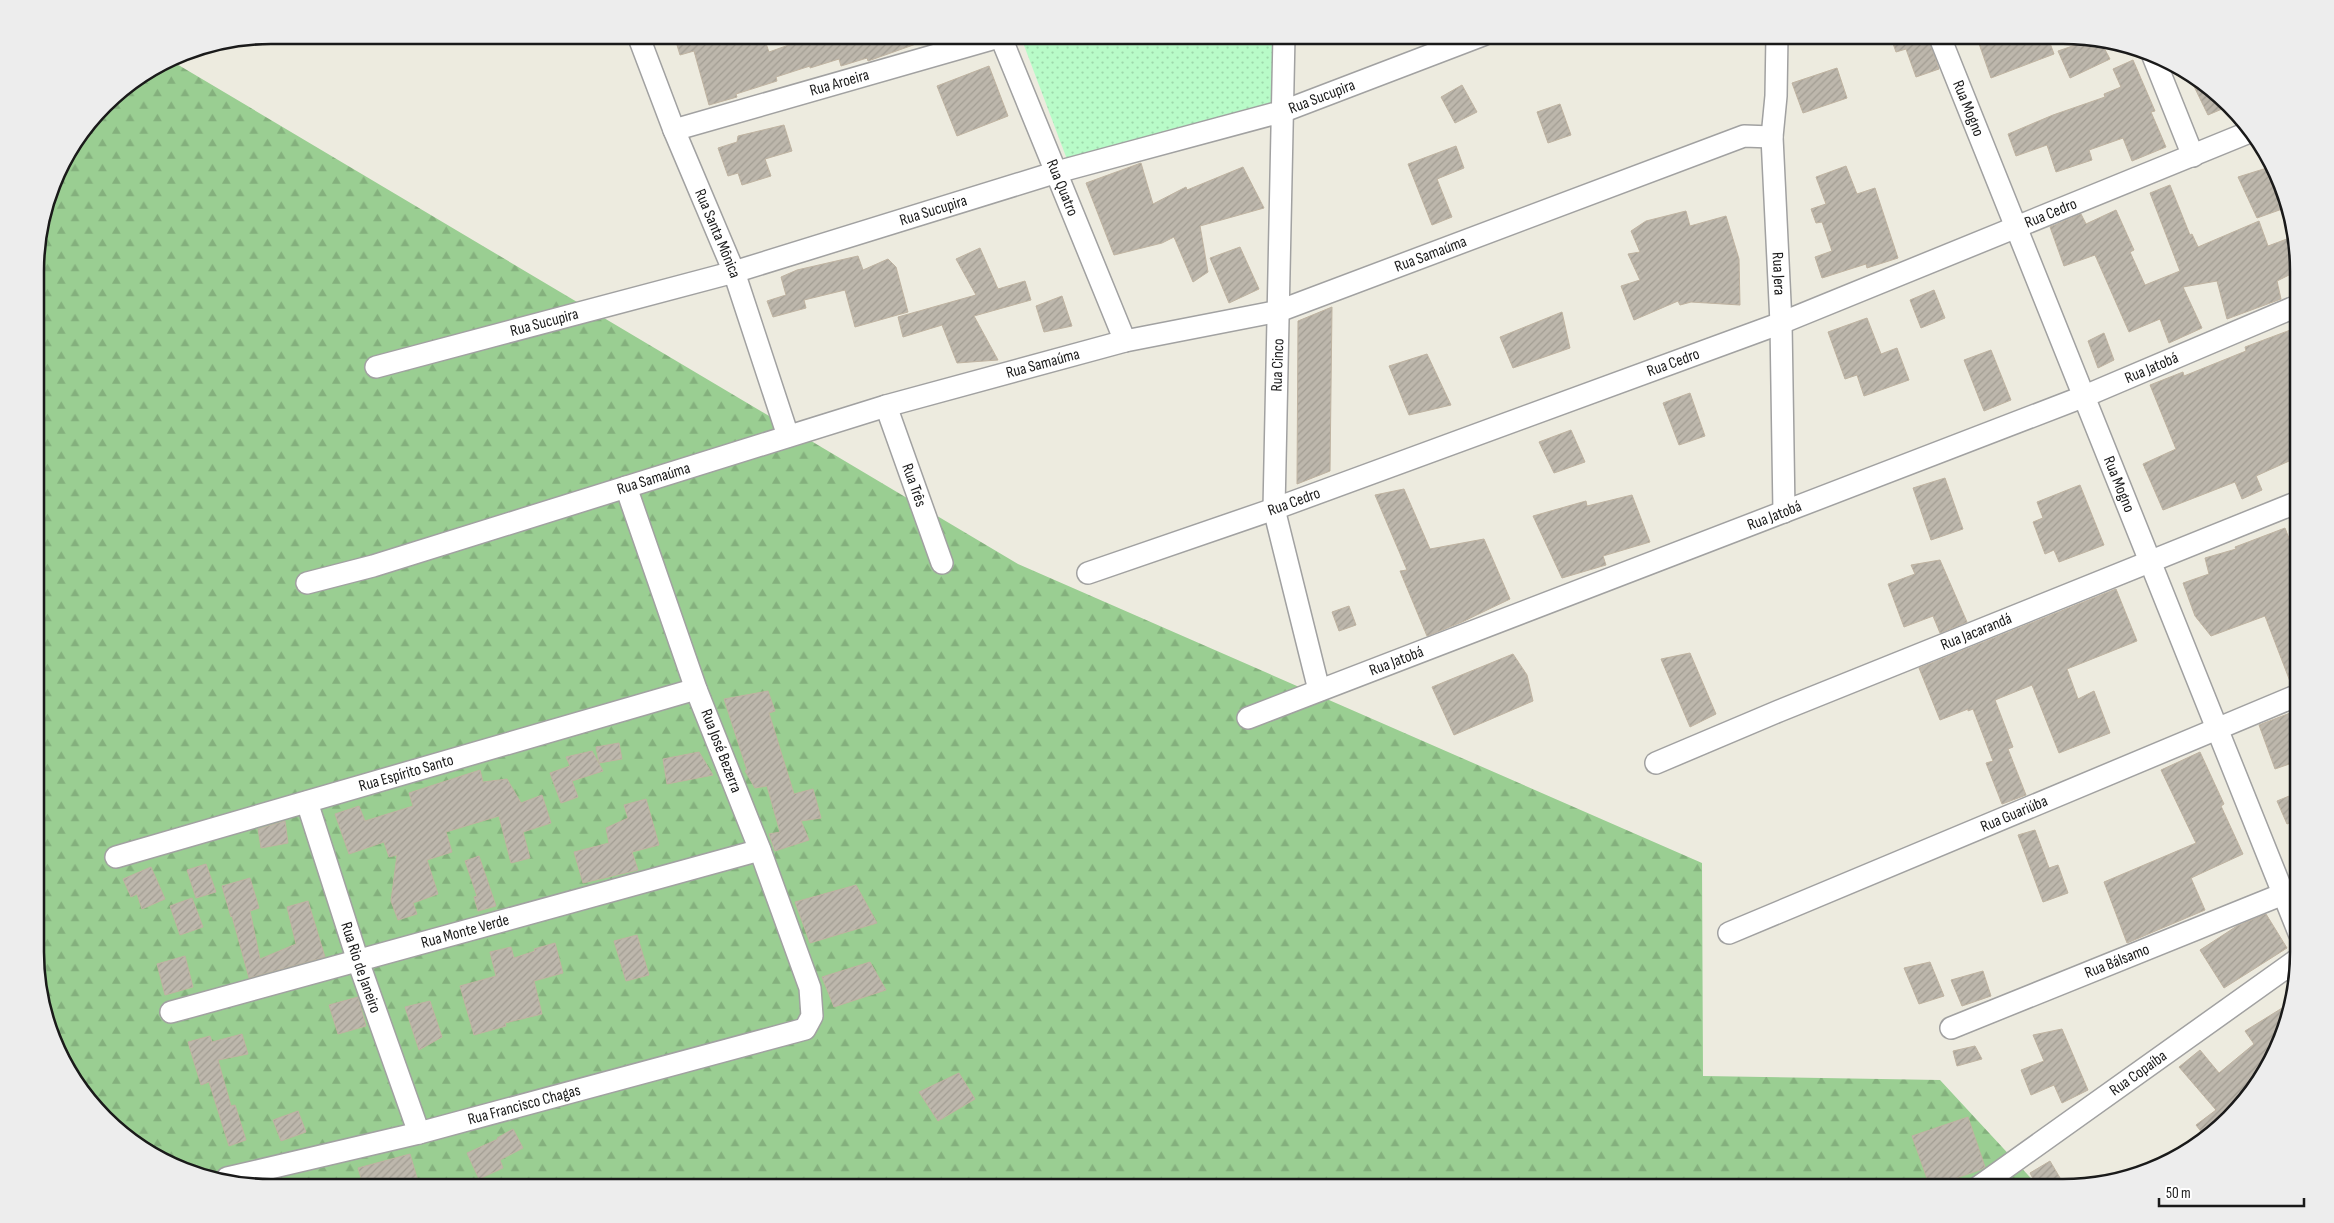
<svg xmlns="http://www.w3.org/2000/svg" width="2334" height="1223" font-family="'Sofia Sans Condensed',sans-serif">
<defs>
<pattern id="forest-firs" width="22" height="20" patternUnits="userSpaceOnUse" patternTransform="scale(1.25)"><rect width="22" height="20" fill="#9ace92"/><path d="M5 1l3.5 6h-7zM16 11l3.5 6h-7z" fill="#84b07d"/></pattern>
<pattern id="park-dots" width="8" height="8" patternUnits="userSpaceOnUse" patternTransform="scale(1.25)"><rect width="8" height="8" fill="#b8fbc8"/><path d="M2 2h.1M6 6h.1" fill="none" stroke="#9ed7ab" stroke-width="1.8" stroke-linecap="round"/></pattern>
<pattern id="building-hatch" width="6" height="6" patternUnits="userSpaceOnUse" patternTransform="scale(1.25)"><rect width="6" height="6" fill="#bdb7ac"/><path d="M-1 1l2-2M0 6l6-6M5 7l2-2" fill="none" stroke="#a29d93"/></pattern>
</defs>
<rect width="100%" height="100%" fill="#edebdf"/>
<path fill="url(#forest-firs)" d="M170,60L1018,564L1702,863L1703,1076L1940,1080L2040,1188H271L166,1164L84,1095L53,1042L37,983L36,255L59,166L115,94Z"/>
<path fill="url(#park-dots)" d="M1041,35H1272V105L1068,162L1022,40Z"/>
<path fill="url(#building-hatch)" stroke="#bfb3a1" d="M674,35H763L769,52L817,35H933V38L868,61L867,58L841,66L839,59L810,68V66L776,77L777,81L736,94L737,97L709,105L694,51L680,55Z
M1890,35H1927L1939,69L1916,77L1906,49L1896,52Z
M1976,35H2047L2054,54L1991,78Z
M2087,41L2102,44L2110,59L2070,78L2058,51Z
M2133,60L2155,111L2151,112L2166,147L2132,161L2123,138L2089,150L2092,160L2056,172L2047,145L2016,156L2008,134L2053,115L2105,97L2104,94L2121,87L2113,69Z
M989,66L1008,116L957,136L937,86Z
M1837,68L1847,98L1803,113L1792,83Z
M2187,72L2219,94L2222,109L2208,115Z
M1462,85L1477,112L1455,123L1441,97Z
M1560,104L1571,135L1548,143L1537,112Z
M784,125L792,151L765,159L771,176L742,185L738,173L728,176L718,148L737,142L738,136Z
M1456,146L1464,168L1437,179L1452,217L1432,225L1408,164Z
M1141,163L1153,204L1186,187L1187,190L1243,167L1264,208L1200,226L1208,272L1193,282L1174,237L1162,243L1114,255L1086,183Z
M1846,166L1857,194L1875,188L1898,258L1867,268L1866,264L1822,278L1815,257L1832,251L1822,222L1816,223L1811,209L1826,204L1816,177Z
M2270,167L2285,208L2257,218L2238,177Z
M2170,185L2190,235L2192,234L2198,247L2259,221L2268,246L2295,236L2297,271L2277,281L2281,299L2227,319L2217,281L2183,287L2202,328L2169,343L2160,319L2129,332L2095,255L2064,266L2050,227L2081,214L2086,224L2116,210L2134,250L2130,252L2145,285L2180,271L2150,193Z
M1686,211L1690,226L1726,216L1739,259L1740,305L1691,302L1680,305L1678,301L1634,320L1621,286L1640,280L1628,254L1640,252L1631,231L1646,221Z
M1240,247L1259,289L1229,303L1210,258Z
M980,248L998,289L1025,281L1031,300L974,316L998,360L957,363L942,325L903,337L898,317L976,295L956,259Z
M858,256L863,270L888,259L896,267L908,312L855,327L845,290L804,300L806,308L773,317L767,301L786,295L781,277L797,270Z
M1934,290L1945,318L1921,328L1910,300Z
M1062,296L1072,326L1044,332L1036,306Z
M1332,307L1330,471L1297,484L1298,321Z
M1562,312L1570,348L1513,368L1500,337Z
M1867,318L1881,354L1897,348L1909,380L1864,396L1857,375L1845,379L1828,332Z
M2293,329L2297,340L2298,457L2256,476L2262,490L2242,499L2235,482L2163,510L2143,464L2176,449L2150,385L2183,372L2184,376L2246,351L2245,347Z
M2104,333L2114,360L2098,368L2088,341Z
M1991,350L2011,400L1984,411L1964,360Z
M1427,354L1451,405L1409,415L1389,366Z
M1690,393L1705,436L1679,445L1663,403Z
M1571,430L1585,462L1554,473L1539,442Z
M1945,478L1963,529L1931,540L1913,488Z
M2080,485L2104,545L2059,562L2054,550L2045,554L2033,522L2043,518L2037,502Z
M1404,489L1430,549L1484,539L1510,599L1462,622L1427,636L1400,571L1407,570L1375,495Z
M1632,495L1650,542L1603,556L1606,565L1562,578L1533,516L1586,501L1587,506Z
M2285,528L2298,562V683L2291,684L2265,616L2211,636L2195,616L2183,583L2209,574L2205,558L2236,549L2235,547Z
M1940,560L1967,622L1940,633L1933,616L1904,627L1888,584L1915,574L1911,565Z
M2116,589L2137,641L2067,669L2078,699L2094,691L2110,733L2059,753L2032,685L1995,700L2013,747L2008,749L2026,795L2002,804L1986,763L1993,761L1973,709L1968,711V709L1940,720L1919,668Z
M1349,606L1356,625L1339,631L1332,612Z
M1690,653L1716,714L1690,727L1661,659Z
M1513,654L1527,675L1533,701L1454,735L1432,687Z
M768,691L775,711L769,713L794,794L813,789L821,818L801,821L809,840L775,851L769,834L780,832L767,786L755,788L745,771L747,770L724,699Z
M2298,710V761L2275,769L2259,725Z
M619,743L622,759L599,763L596,747Z
M592,751L603,771L572,781L578,797L561,803L550,773L570,766L566,757Z
M699,752L713,775L667,784L663,759Z
M2200,752L2224,804L2221,806L2243,854L2191,878L2205,910L2127,943L2104,882L2196,843L2161,770Z
M480,770L483,782L507,779L521,803L542,795L551,823L523,832L530,858L511,863L499,816L446,832L452,852L427,860L438,894L413,903L417,914L398,920L391,901L397,855L389,857L384,842L349,854L335,814L359,806L365,821L413,806L409,793Z
M2299,792V819L2287,824L2277,801Z
M646,799L659,845L632,852L638,870L583,883L574,852L609,843L606,828L628,818L624,805Z
M285,821L288,843L261,848L258,829Z
M2035,830L2049,868L2058,865L2068,893L2043,902L2018,835Z
M479,856L496,906L478,911L474,897L477,896L465,861Z
M206,864L216,892L196,898L187,870Z
M151,867L165,899L142,909L137,894L131,897L123,879Z
M250,878L259,908L250,911L260,959L296,944L287,907L308,901L325,957L249,978L232,916L231,917L222,886Z
M856,885L877,923L810,943L795,902Z
M192,898L203,927L180,935L170,906Z
M2266,914L2287,948L2224,988L2200,950L2237,926Z
M637,935L649,975L626,981L614,941Z
M555,943L563,973L534,981L542,1014L505,1023L506,1026L474,1035L460,986L496,976L490,952L511,947L514,958L535,951L534,949Z
M185,956L193,987L165,995L157,964Z
M870,962L886,990L834,1007L822,977Z
M1930,962L1944,996L1919,1004L1904,968Z
M1983,971L1991,996L1962,1006L1951,980Z
M358,997L366,1026L338,1034L329,1005Z
M430,1001L442,1037L419,1050L405,1007Z
M2287,1005L2275,1057L2240,1108L2206,1138L2196,1125L2216,1110L2179,1067L2200,1050L2219,1073L2254,1044L2245,1031Z
M2062,1029L2088,1090L2062,1103L2054,1085L2031,1095L2021,1070L2044,1061L2033,1035Z
M242,1034L248,1054L218,1060L231,1106L235,1105L246,1140L229,1146L209,1082L201,1085L188,1042L210,1036L212,1042Z
M1975,1046L1982,1059L1957,1066L1953,1051Z
M959,1073L975,1099L938,1121L919,1092Z
M298,1111L306,1132L281,1141L273,1120Z
M1968,1117L1985,1167L1980,1170L1930,1187L1912,1136Z
M513,1129L523,1148L500,1160L503,1168L479,1179L467,1153L498,1139L497,1138Z
M410,1154L420,1188H364L358,1168Z
M2050,1161L2066,1188H2038L2030,1173Z"/>
<g fill="none" stroke-linecap="round" stroke-linejoin="round">
<g stroke="#a1a1a1" stroke-width="24">
<g id="minor">
<path id="s1" d="M638,35L674,130L734,272L788,436"/>
<path id="s2" d="M1000,35L1125,341"/>
<path d="M1284,35L1274,509L1319,690"/>
<path id="s3" d="M1777,35L1776,96L1772,137L1781,323L1784,512"/>
<path id="s4" d="M1939,35L2299,933"/>
<path d="M2153,56L2193,156"/>
<path id="s5" d="M674,130L1006,35"/>
<path id="s6" d="M376,367L734,272L1057,172L1284,111L1483,35"/>
<path id="s7" d="M886,406L942,563"/>
<path id="s8" d="M1088,573L1274,509L1781,323L2252,131"/>
<path id="s9" d="M307,583L373,566L886,406L1125,341L1279,311L1744,136L1772,137"/>
<path id="s10" d="M1248,718L2085,396L2297,306"/>
<path id="s11" d="M1656,763L1779,711L2298,502"/>
<path id="s12" d="M307,802L358,961L419,1133"/>
<path id="s13" d="M116,857L696,689"/>
<path id="s14" d="M1729,933L2298,695"/>
<path id="s15" d="M171,1012L760,850"/>
<path id="s16" d="M1951,1028L2283,894"/>
<path id="s17" d="M227,1178L419,1133L805,1029L812,1016L810,988L760,850L696,689L626,487"/>
<path id="s18" d="M1977,1188L2298,959"/>
</g>
</g>
<use href="#minor" stroke="#fff" stroke-width="21"/>
</g>
<g text-anchor="middle" dominant-baseline="central" stroke-width="4" stroke-linejoin="round" paint-order="stroke">
<g font-size="16" fill="#1a1a1a" stroke="#fff">
<text stroke="none"><textPath href="#s5" startOffset="172">Rua Aroeira</textPath></text>
<text stroke="none"><textPath href="#s6" startOffset="984">Rua Sucupira</textPath></text>
<text stroke="none"><textPath href="#s4" startOffset="79">Rua Mogno</textPath></text>
<text stroke="none"><textPath href="#s2" startOffset="165">Rua Quatro</textPath></text>
<text stroke="none"><textPath href="#s6" startOffset="579">Rua Sucupira</textPath></text>
<text stroke="none"><textPath href="#s8" startOffset="1028">Rua Cedro</textPath></text>
<text stroke="none"><textPath href="#s1" startOffset="214">Rua Santa Mônica</textPath></text>
<text stroke="none"><textPath href="#s9" startOffset="1172">Rua Samaúma</textPath></text>
<text stroke="none"><textPath href="#s3" startOffset="239">Rua Jera</textPath></text>
<text stroke="none"><textPath href="#s6" startOffset="174">Rua Sucupira</textPath></text>
<text stroke="none"><textPath href="#s8" startOffset="622">Rua Cedro</textPath></text>
<text stroke="none"><textPath href="#s9" startOffset="768">Rua Samaúma</textPath></text>
<text transform="translate(1278 365) rotate(-88)">Rua Cinco</text>
<text stroke="none"><textPath href="#s10" startOffset="969">Rua Jatobá</textPath></text>
<text stroke="none"><textPath href="#s9" startOffset="362">Rua Samaúma</textPath></text>
<text stroke="none"><textPath href="#s4" startOffset="484">Rua Mogno</textPath></text>
<text stroke="none"><textPath href="#s7" startOffset="84">Rua Três</textPath></text>
<text stroke="none"><textPath href="#s8" startOffset="218">Rua Cedro</textPath></text>
<text stroke="none"><textPath href="#s10" startOffset="564">Rua Jatobá</textPath></text>
<text stroke="none"><textPath href="#s11" startOffset="346">Rua Jacarandá</textPath></text>
<text stroke="none"><textPath href="#s10" startOffset="159">Rua Jatobá</textPath></text>
<text transform="translate(721 751) rotate(69)">Rua José Bezerra</text>
<text stroke="none"><textPath href="#s13" startOffset="302">Rua Espírito Santo</textPath></text>
<text stroke="none"><textPath href="#s14" startOffset="309">Rua Guariúba</textPath></text>
<text stroke="none"><textPath href="#s15" startOffset="305">Rua Monte Verde</textPath></text>
<text stroke="none"><textPath href="#s16" startOffset="179">Rua Bálsamo</textPath></text>
<text stroke="none"><textPath href="#s12" startOffset="174">Rua Rio de Janeiro</textPath></text>
<text stroke="none"><textPath href="#s18" startOffset="198">Rua Copaíba</textPath></text>
<text stroke="none"><textPath href="#s17" startOffset="306">Rua Francisco Chagas</textPath></text>
</g>
</g>
<path d="M0 0H2334V1223H0ZM271 44H2063A227 227 0 0 1 2290 271V952A227 227 0 0 1 2063 1179H271A227 227 0 0 1 44 952V271A227 227 0 0 1 271 44Z" fill="#ededed" fill-rule="evenodd"/>
<path fill="none" stroke="#1a1a1a" stroke-width="2.5" d="M271 44H2063A227 227 0 0 1 2290 271V952A227 227 0 0 1 2063 1179H271A227 227 0 0 1 44 952V271A227 227 0 0 1 271 44Z"/>
<path d="M2159 1198v8h145v-8" fill="none" stroke="#1a1a1a" stroke-width="2.5"/>
<text x="2166" y="1198" font-size="15" fill="#1a1a1a" stroke="#ffffff" stroke-width="4" paint-order="stroke">50 m</text>
</svg>
